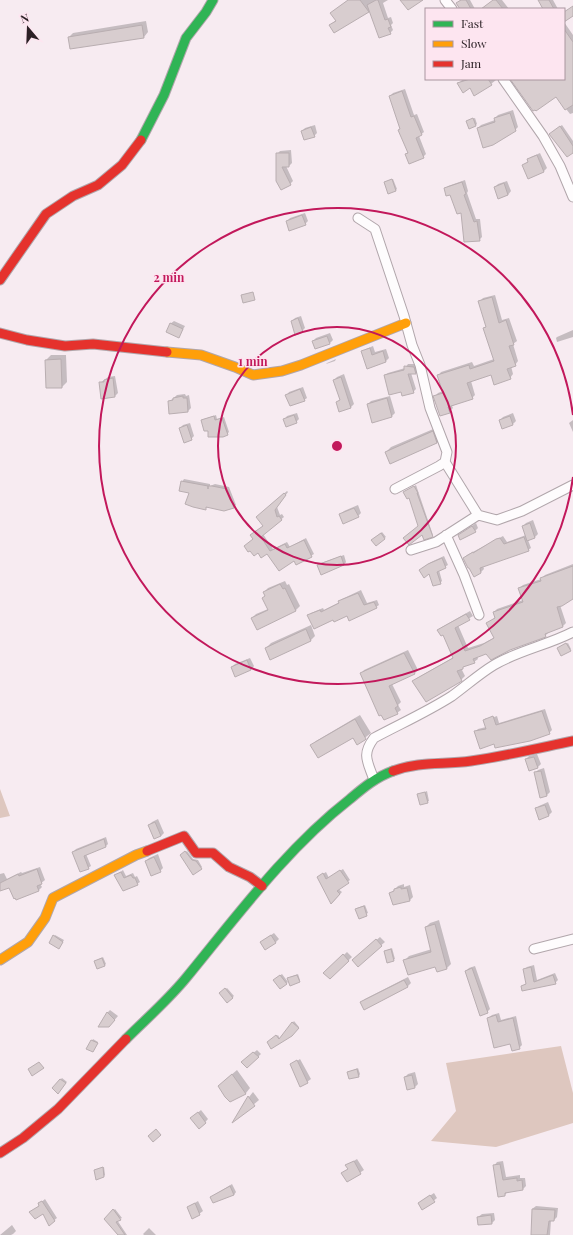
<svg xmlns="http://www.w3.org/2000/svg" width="573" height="1235" font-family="'Playfair Display',serif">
<rect width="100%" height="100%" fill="#f7ebf1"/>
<path fill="#dec7bf" d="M0,789L10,816L0,818Z
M561,1046L573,1093V1123L496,1147L431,1141L456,1111L446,1063Z"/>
<path fill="#0003" d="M348,0H388L383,3L388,18L391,17L393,23L391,25L393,30L390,33L370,11L334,31L330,25L336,20L331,13Z
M460,0H470L475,9H461L458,3Z
M494,0H502L509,9H481Z
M539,0H553L558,9H544Z
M146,21L148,32L144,37H69L73,33Z
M564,22L573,35V113L570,114L556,96L512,79H564Z
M463,79H496V80L491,84L470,87L458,84Z
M405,89L414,115L417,114L424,132L419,136L426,154L423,157L406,154L408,152L390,96L393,93Z
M513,110L518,127L515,130L478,128L481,125L495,120V118L498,115Z
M475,118L477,124L476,125L469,120Z
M315,125L317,133L314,136L302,131L305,128Z
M562,125L573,141V151L552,132Z
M291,150L292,163L289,166H286L293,181L290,184L277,181V154L280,151Z
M540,153L547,168L544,171L528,178L523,165L529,161L528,160L531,157Z
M393,179L397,189L396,190L385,182Z
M465,180L468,191L467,193L476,219H480L482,237L479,240L450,194L445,189L448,186Z
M507,181L511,191L508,195L499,198L495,187L498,184Z
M305,213L308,221L305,224L287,221L290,218Z
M495,295L502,320L509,318L517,341L513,344L518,361L515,365L511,366L513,374L510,378L491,373L471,381L475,395L472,398L452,406L453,408L449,412L435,396L438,393L443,391L438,376L441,372L472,362L474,366L494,359L484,328L487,326L479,302L483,298Z
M301,316L305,328L302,331L292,321L295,318Z
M174,321L185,326L181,333L178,336L170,324Z
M573,330V337L557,342L556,338L557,337Z
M330,333L333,340L330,343L313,341L316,338Z
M373,346L375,352L386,349L389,358L386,361L368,367L362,352L366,349Z
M51,355H66L67,382L62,387L46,360Z
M336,359L335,361L326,364L327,363Z
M408,364H417L418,371L416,373H411L416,389L413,392L402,391L385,375L388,373L405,368Z
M344,374L354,404L351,407L340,410L337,402L341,399L334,380L337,377Z
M115,376L118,393L115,396L100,383L108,377Z
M303,387L307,398L304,400L287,395L289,392Z
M185,394L186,396L189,395L191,408L188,411L170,413L169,402L177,395Z
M390,396L395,413L392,416L368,404L371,401Z
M297,413L299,419L296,422L284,420L287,416Z
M513,413L516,421L513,424L503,428L500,420L503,417Z
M216,415L217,419L224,417L229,432L227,434L208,429L202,421L204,419Z
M573,420V432L569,423Z
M190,423L194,436L191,439L180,428L183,425Z
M438,427L442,438L437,443L386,452L391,447Z
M184,479L210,484V486L215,484L229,487L236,505L233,507L208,506L205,509L182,482Z
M416,485L433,535L432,536L419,526L410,496L404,492Z
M287,491L288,492L277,507L280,515L282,514L284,517L263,534L273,549L287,542L290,547L306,538L314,554L297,564L294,559L267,552L251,535L264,525L260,514Z
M358,505L361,513L358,516L341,514L344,511Z
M533,520L538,534L535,537L528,540L531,548L528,550L483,566L484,569L481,572L464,558L467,555L503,536L507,542L526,535L523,526L526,523Z
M476,523L478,528L475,531L459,535Z
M382,532L386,537L376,544L373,539Z
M344,555L346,562L344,565L333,569L318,565L321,563Z
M444,556L448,565L439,570L442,581L440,583L430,573L422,568L431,562Z
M573,564V598L560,605L566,623L563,626L549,632L545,636L477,656L478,659L474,662L466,665L461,668L465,676L461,680L414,681L417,678L454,657L444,634L438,630L442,627L470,611L473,616L458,625L468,648L484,643L495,637L487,623L496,617L494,612L497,609L523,600L519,588L523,585L541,579L545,575Z
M285,581L287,585L289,584L300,606L295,611L252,618L256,614L268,609L264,592L268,588Z
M361,590L367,603L377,600L379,605L376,607L334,619L309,616L311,613L323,608L324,610L340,602L342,599Z
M311,625L315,636L310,641L266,648L271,643Z
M568,643L571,649L570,650L559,647Z
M408,650L418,670L415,673L392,684L401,702L398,705L401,710L397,713L361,674L364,670Z
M250,658L254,666L251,670L232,667L235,664Z
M545,709L552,730L549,733L495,743L475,732L478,729L486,727L484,720L486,718V720L497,716L499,723Z
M360,715L371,733L357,744L353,737L312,746L316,741Z
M537,754L541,764L537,768L526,759L529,756Z
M544,768L550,792L547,795L535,773L538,770Z
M427,791L429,801L420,804L418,795Z
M548,802L552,812L549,815L539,818L536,809L539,806Z
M158,819L164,833L161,836L149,825L152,822Z
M106,837L108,844L106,846L86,854L91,866L88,868L73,852L76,849Z
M187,851L193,859L198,860L202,867L201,868L182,854Z
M158,854L163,868L160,871L146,861L149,858Z
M40,867L45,880L40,884L42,887L39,890L17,899L10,887L0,890V874L4,873L7,879L21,872L22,873Z
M343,869L350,880L338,889L342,892L332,903L318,877L326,872L329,878Z
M123,870L126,876L133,873L135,877L137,876L140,882L137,884L116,875Z
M404,884V887L410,885L413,897L410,900L394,904L391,893L398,886Z
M365,905L368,913L359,917L357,908Z
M439,920L451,964L447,968L405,960L409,956L432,949L426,927L430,923Z
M274,933L279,939L275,943L265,939Z
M55,935L64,940L60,947L54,936Z
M380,937L385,942L358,965L356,957Z
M392,948L395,959L387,962L385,951Z
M347,952L352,957L330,978L325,973Z
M103,957L106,964L104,966L95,961Z
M534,965L537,980L555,973L558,980L555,983L522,987L527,983L524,970L527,967Z
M475,966L490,1009L487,1012L466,971L469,968Z
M282,974L288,982L280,988L275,979Z
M298,974L300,980L299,981L290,977Z
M408,977L411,983L408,986L365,1008L362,1002L365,999Z
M227,988L234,996L227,1002L221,993Z
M110,1010L118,1016L112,1023L107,1013Z
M499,1013L501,1020L516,1016L522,1045L519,1048L511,1043L488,1018L492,1015Z
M294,1021L299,1027L291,1035L271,1047L270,1041L278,1035L280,1039Z
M93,1039L98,1042L94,1050L88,1048Z
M257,1050L261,1054L247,1067L246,1059Z
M300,1059L311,1079L307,1082L293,1064Z
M358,1068L360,1074L359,1076L348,1072Z
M237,1070L250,1088L246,1093L231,1101L224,1081Z
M415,1072L418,1084L415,1087L405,1077L408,1074Z
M62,1078L67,1082L58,1092L53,1088Z
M253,1092L259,1100L234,1121L249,1097Z
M201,1110L208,1119L200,1128L195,1115Z
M357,1159L364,1170L347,1181L342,1174L349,1169L347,1165Z
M503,1161L506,1177L520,1175V1178H525L526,1186L523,1189L508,1191L505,1195L494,1166L497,1162Z
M104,1167L105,1175L104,1176L95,1170Z
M232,1184L236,1192L234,1195L211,1197Z
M434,1193L437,1198L423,1209L422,1201Z
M45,1199L57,1218L49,1224L43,1212H31L40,1205L39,1204Z
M198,1201L203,1211L199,1214L188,1207Z
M536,1206L558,1208L557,1217L554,1220H551L550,1235H532V1209Z
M115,1209L122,1218L117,1220L127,1235H118L105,1219Z
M494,1213L495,1220L492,1223L478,1217L482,1214Z
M12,1225L16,1231L13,1234L11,1235H0Z
M149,1228L156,1235H144L143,1234Z"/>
<path fill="#d8cdcf" stroke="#b9aeb1" d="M348,0H360L369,12L334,33L329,25L336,21L330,13Z
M376,0H378L385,20L388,19L391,27L388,28L391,34L379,38L367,5Z
M400,0H423L408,10Z
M461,0H466L471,9H460L456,3Z
M493,0H496L503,9H481Z
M538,0H549L554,9H543Z
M573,6V16L564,22V12Z
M142,25L144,38L70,49L68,37Z
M564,29L573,42V105L565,110L556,97L536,111L535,110L533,111L510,79H564Z
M470,79H488L492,85L474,96L470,88L463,93L457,83Z
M402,91L411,117L414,116L422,135L416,138L424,158L409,164L405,154L408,153L398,130L400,129L389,96Z
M510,113L516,131L493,145L483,148L477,128L495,122L494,118Z
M473,118L476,126L469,129L466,121Z
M560,126L573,146V153L567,157L549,134Z
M311,127L315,137L304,140L301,131Z
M276,153H289V167H282L291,185L281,190L276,181Z
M537,155L544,172L528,179L522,165L528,162L527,159Z
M392,179L396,191L388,194L384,182Z
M462,182L466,194L464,195L474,222L477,221L480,241L464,242L461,213L457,214L450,195L446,196L444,188Z
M504,183L508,195L498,199L494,187Z
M302,215L306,225L289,231L286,221Z
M253,292L255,300L243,303L241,295Z
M492,297L499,323L506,320L514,345L509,346L516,366L507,369L511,379L494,385L491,375L467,383L473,399L448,407L450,413L440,416L433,396L443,393L437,375L469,365L470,369L494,361L483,328L486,327L478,301Z
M298,318L303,332L295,335L291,321Z
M170,323L183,329L179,338L166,332Z
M327,336L330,344L315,349L312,341Z
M370,348L372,355L383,351L386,362L367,369L361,351Z
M61,359L62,388H46L45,360Z
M404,366L414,367L416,374H408L414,393L402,396L401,392L389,395L384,375L404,370Z
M341,377L351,408L339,412L336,402L340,400L333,380Z
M113,378L115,397L101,399L99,382H104V380Z
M300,389L305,401L290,406L285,395Z
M183,396V398H187L188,412L169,414L168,401L173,400V398Z
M387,398L392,417L372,423L367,404Z
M294,415L297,423L286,427L283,419Z
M214,416L215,420L222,418L228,435L223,437H208V431H204L201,420Z
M510,416L513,425L502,429L499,420Z
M187,425L192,440L184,443L179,428Z
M433,431L437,443L390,464L385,452Z
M181,481L208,486V489V486H212L227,489L234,508L224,511L206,507V510L193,507L185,504L189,493L179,491Z
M414,486L418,493H417L433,537L424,540L422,535L409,545L403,538L418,526L409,498L407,499L403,492Z
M284,493L286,495L275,510L277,517L279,516L282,520L261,537L270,551L285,544L287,548L304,540L312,557L296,565L294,561L279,571L267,554L261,558L258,553L254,556L250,551L248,552L244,546L253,539L250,535L263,526L256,517Z
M354,508L359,517L343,524L339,514Z
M530,523L535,538L527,541L522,526Z
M472,526L476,532L460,540L458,535Z
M381,533L385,539L376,546L371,540Z
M524,537L529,551L480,568L481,573L474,577L469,568H468L463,558L473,552V553L496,539L500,538L504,544Z
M341,556L344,565L321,575L317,565Z
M442,558L446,568L437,572L441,584L433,586L429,574L424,578L419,570L428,564Z
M573,566V599L562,606L557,607L563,627L545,634L546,637L510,650L491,660L486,654L473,659L475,663L463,667V669L457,671L462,681L426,702L412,681L453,658L443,635L441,636L437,630L466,614L470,620L455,628L465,651L480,646L494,638L486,623L495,618L493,612L523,602L518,588L541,581L540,578Z
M280,584L283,589L285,588L296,611L257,630L251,618L268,610L262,598L265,596L263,592Z
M358,593L364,605L374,602L377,608L349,621L347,616L334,622L333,620L314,629L307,615L320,610L321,612L339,603L338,601Z
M306,629L311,641L270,660L265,648Z
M566,643L571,651L561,656L557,648Z
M404,653L415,674L389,686L398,706L395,708L398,714L384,720L381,715L379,716L360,673Z
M247,660L251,670L235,677L231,667Z
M542,711L550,734L530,741L495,748L494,744L480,749L474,731L486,729L483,720L493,716L496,725Z
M355,719L366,739L365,740L357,745L353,738L318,758L310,745Z
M534,757L538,768L529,771L525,759Z
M541,771L547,796L540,798L534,772Z
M425,792L428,803L420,805L417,794Z
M545,805L549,816L539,820L535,808Z
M155,822L161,836L154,839L148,825Z
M104,839L106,847L84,856L89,869L80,872L72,852Z
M185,851L192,860L196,861L202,869L193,875L180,855Z
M154,857L161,872L151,876L145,861Z
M37,869L42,884L37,886L39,891L16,900L15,898L14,899L9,888L0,891V883L18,874L19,876Z
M340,870L349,883L337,891L340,894L331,904L317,877L323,873L326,879Z
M121,872L124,878L131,875L133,878H135L138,885L123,891L114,875Z
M401,887V889L407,888L410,901L393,905L389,893L394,891V889Z
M364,906L367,916L359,919L355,909Z
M435,924L447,969L437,972L435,967L408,975L403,960L431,952L425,927Z
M53,935L63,942L59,949L49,943Z
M271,935L276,943L265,950L260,942Z
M376,939L382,946L358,967L352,960Z
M391,949L394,961L387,963L384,951Z
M343,954L349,961L330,979L323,973Z
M102,958L105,966L97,969L94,961Z
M531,967L534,982L553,975L556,984L522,991L521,986L526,984L523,969Z
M472,968L488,1013L480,1016L465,971Z
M280,975L287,984L280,989L273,980Z
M297,975L300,982L290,986L287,978Z
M404,980L408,987L364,1010L360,1002Z
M225,988L233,998L227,1003L219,993Z
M107,1012L115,1020L109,1027H98Z
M496,1015L498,1022L513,1018L520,1049L512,1051L510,1044L494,1048L487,1018Z
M292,1022L299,1028L292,1036L271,1049L267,1042L276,1035L279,1039Z
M91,1040L98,1043L93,1052L86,1049Z
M253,1052L259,1057L247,1068L241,1062Z
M297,1060L308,1083L300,1087L290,1064Z
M39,1062L44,1068L32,1076L28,1069Z
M357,1069L359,1077L349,1079L347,1072Z
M232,1074L246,1094L230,1102L225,1097L218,1086Z
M412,1075L415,1088L407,1090L404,1077Z
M60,1079L66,1083L58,1094L52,1088Z
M248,1096L255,1106L232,1123Z
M198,1112L206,1123L199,1129L190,1118Z
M156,1129L161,1135L153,1142L148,1136Z
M354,1161L361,1174L347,1182L341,1173L348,1169L345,1165Z
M500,1164L503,1180L517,1178V1181L522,1180L523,1190L505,1193V1196L498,1197L493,1165Z
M103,1167L104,1177L96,1180L94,1170Z
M230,1186L234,1195L213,1203L210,1197Z
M430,1195L435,1202L422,1210L418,1203Z
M42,1201L55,1221L49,1226L43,1214L35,1219L29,1212L39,1206L38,1203Z
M195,1203L200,1215L192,1219L187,1207Z
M113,1209L121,1220L116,1222L125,1235H118L104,1219Z
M532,1209L555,1210L554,1221H549L547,1235H531Z
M491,1215L492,1224L478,1225L477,1217Z"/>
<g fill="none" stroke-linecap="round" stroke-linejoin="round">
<g stroke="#b1a6ab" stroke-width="11">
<path id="street" d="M445,0L452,9
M503,79L543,136L560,166L573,197
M358,218L375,229L404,316L412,345L420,365L430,408L447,452L445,462L439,466L395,489
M445,462L478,515L497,520L522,511L573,485
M446,535L464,575L479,615
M411,550L436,542L478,515
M374,780C368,762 361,755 374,738C400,724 427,712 452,696C466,686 479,674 494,665C517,651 548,645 573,632
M534,949L573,939"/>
</g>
<g stroke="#b1a6ab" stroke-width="11">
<path id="fast" d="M141,140L164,95L186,38L206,12L213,0
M126,1039C146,1019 168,1000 186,978C237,916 286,849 350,799C363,788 376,777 393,771"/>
</g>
<g stroke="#b1a6ab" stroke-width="11">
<path id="slow" d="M167,352L201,355L235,367L253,375L282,371L301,365L406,323
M0,960L28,942L45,918L53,898L136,855L147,851"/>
</g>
<g stroke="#b1a6ab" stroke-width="11">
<path id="jam" d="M0,280L46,214L73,196L98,185L122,165L141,140
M0,333L27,340L65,346L93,344L167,352
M393,771C420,761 443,765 471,761C505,756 539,748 573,741
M147,851L184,836L196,853H213L229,867L250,877L262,886
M0,1153L23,1138L58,1109L126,1039"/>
</g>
<use href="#street" stroke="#fefcfd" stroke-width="9"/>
<use href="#fast" stroke="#30b455" stroke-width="9"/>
<use href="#slow" stroke="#ff9f0a" stroke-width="9"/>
<use href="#jam" stroke="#e5322d" stroke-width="9"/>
</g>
<g fill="none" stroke="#c2185b" stroke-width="2">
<circle cx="337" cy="446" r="119"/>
<path d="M573 477A238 238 0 1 1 573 415"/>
</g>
<circle cx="337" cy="446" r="6" fill="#c2185b" stroke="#fde5f0" stroke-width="2"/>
<g font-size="12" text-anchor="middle" font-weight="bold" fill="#c2185b" stroke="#fde5f0" stroke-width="3" stroke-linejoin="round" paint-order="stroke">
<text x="169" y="282">2 min</text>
<text x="253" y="366">1 min</text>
</g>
<rect x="425" y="8" width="140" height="72" fill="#fde5f0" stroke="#a9969f"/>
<rect x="433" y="21" width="20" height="6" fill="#30b455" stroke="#a9969f"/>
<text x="461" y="28" font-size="12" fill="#2b2025">Fast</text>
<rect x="433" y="41" width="20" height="6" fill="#ff9f0a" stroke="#a9969f"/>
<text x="461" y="48" font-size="12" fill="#2b2025">Slow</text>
<rect x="433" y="61" width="20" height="6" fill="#e5322d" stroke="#a9969f"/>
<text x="461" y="68" font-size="12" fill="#2b2025">Jam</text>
<g transform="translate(28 28) rotate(341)" stroke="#fde5f0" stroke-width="3" paint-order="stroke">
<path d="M0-3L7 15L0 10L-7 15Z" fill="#2b2025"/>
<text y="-6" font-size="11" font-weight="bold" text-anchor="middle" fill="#2b2025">N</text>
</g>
</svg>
